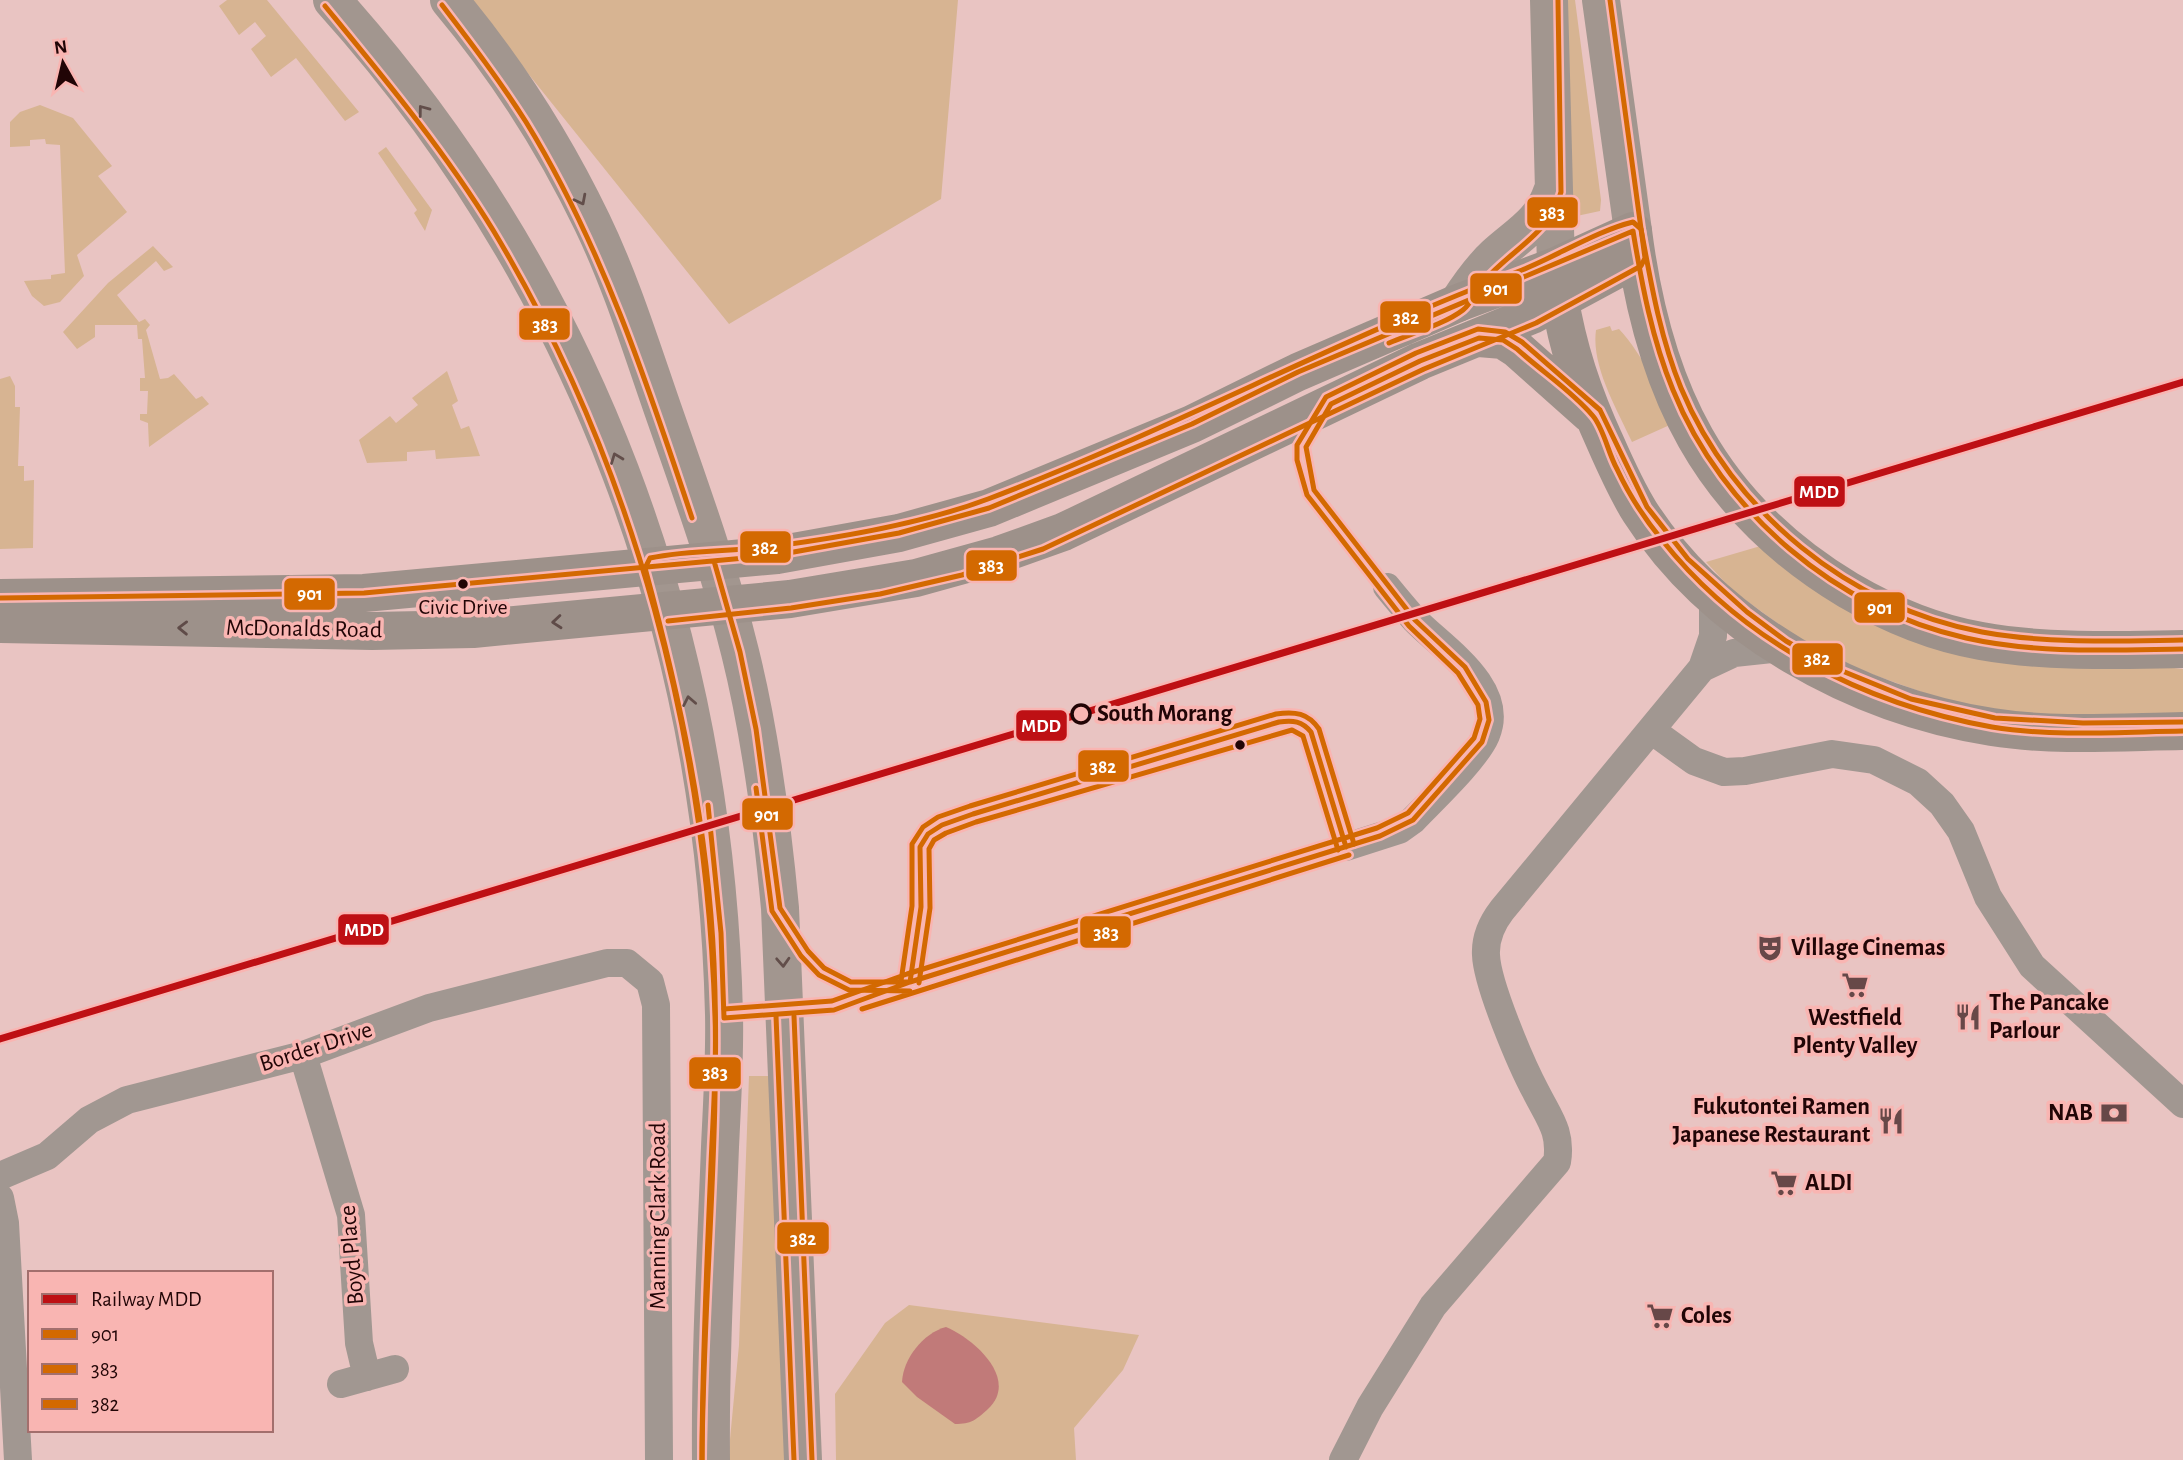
<svg xmlns="http://www.w3.org/2000/svg" width="2183" height="1460" font-family="'Alegreya Sans',sans-serif">
<rect width="100%" height="100%" fill="#e9c4c2"/>
<path fill="#d7b492" d="M227,0H267L359,112L345,121L296,58L271,77L251,49L266,36L255,22L239,35L219,6Z
M469,0H958L941,199L729,324Z
M1563,0H1575L1601,200L1600,211L1572,217Z
M40,105L73,118L112,166L98,176L127,212L77,255L84,276L60,302L44,306L32,296L24,281L51,279V275L65,273L60,145L46,144L45,139L30,140V146L10,147V122L20,112Z
M386,147L432,210L425,231L414,213L417,210L378,153Z
M153,246L173,267L164,271L156,261L117,295L139,322L145,319L150,325L146,330L160,379L168,378L174,374L196,399L202,396L209,404L149,447L148,423L140,420V414H147L148,391H140V378H145L142,339H138L137,325H95V337L77,349L63,332L108,283Z
M1610,326L1612,331L1619,329C1645,357 1657,390 1672,424L1632,442C1617,409 1591,366 1596,330Z
M447,371L458,401L452,405L461,429L469,426L480,456L436,459L435,450L407,452V461L367,463L359,440L390,416L396,423L418,405L412,398Z
M10,376L15,386V407H20L18,466H24V481L34,480L33,548L0,549V379Z
M1764,545L1813,584L2127,663L2183,669V718L2060,719L1969,709L1824,657L1733,591L1706,562Z
M749,1076H774L789,1460H728L739,1345Z
M909,1305L1139,1335L1123,1370L1074,1428L1076,1460H836L835,1394L885,1323Z"/>
<path fill="#c17a79" d="M946,1327C973,1338 1020,1379 988,1409C976,1420 971,1424 955,1424L917,1397L902,1382C903,1359 923,1333 946,1327Z"/>
<g fill="none" stroke-linecap="round" stroke-linejoin="round">
<path stroke="#a19791" stroke-width="28" d="M1702,668L1734,653L1781,648
M1651,730L1694,761L1724,772L1745,771L1832,754L1874,760L1918,782L1942,804L1961,831L1988,897L2032,966L2183,1104
M1346,847L1399,830L1413,820C1432,800 1476,759 1486,735C1506,687 1442,648 1415,620C1405,609 1396,598 1387,587
M303,1055L351,1215L359,1343L367,1377
M0,1176L47,1156L89,1120L127,1100L303,1055L429,1008L607,963H627L650,982L656,1005L659,1460
M0,1198L5,1223L18,1460
M341,1384L395,1369
M1343,1460L1370,1407L1433,1306L1557,1162C1562,1132 1549,1118 1536,1092C1521,1064 1487,984 1486,955C1485,937 1492,923 1502,910L1702,668L1713,636V595"/>
<path stroke="#a2968f" stroke-width="38" d="M332,0C587,284 715,635 724,1014C725,1058 722,1103 720,1147C716,1251 710,1356 711,1460
M449,0C505,67 554,143 592,222C621,282 641,347 663,410C691,490 720,570 740,652C761,736 772,823 780,908L803,1460
M1549,0L1556,266
M1601,0L1633,231
M1458,303C1469,286 1480,270 1495,256C1519,234 1541,224 1552,192"/>
<path stroke="#9d918a" stroke-width="38" d="M1557,279C1563,331 1577,378 1598,426C1611,455 1623,485 1640,512C1715,629 1857,706 1992,727C2055,737 2120,732 2183,731
M1479,338L1503,340L1517,349L1590,414
M0,598L364,593L777,555L899,533L989,508L1192,424L1298,372L1458,303L1556,266L1633,231C1653,388 1708,506 1848,590C1889,614 1935,633 1981,641C2048,653 2116,650 2183,649
M0,624L372,631L473,629L790,599L916,578L999,555L1063,532L1420,361L1532,315L1636,259"/>
<g stroke="#f9b5b2" stroke-width="10">
<path id="bus-1" d="M714,561L740,652L756,729L780,908L808,951L824,968L851,982H910
M0,598L364,593L777,555L899,533L989,508L1192,424L1298,372L1633,231C1642,285 1652,339 1673,390C1722,512 1838,610 1966,638C2037,654 2111,650 2183,649
M708,805L721,933L724,1018
M910,982L921,907L920,847L928,834L942,825L973,814L1279,722C1293,720 1302,721 1311,732L1346,847
M724,1018L834,1010L910,982L1380,836L1413,820L1482,742L1489,720L1486,702L1465,667L1415,620L1314,490L1306,447L1331,404L1420,361L1479,338L1503,340L1517,349C1541,371 1572,391 1593,416C1604,429 1608,453 1617,469C1629,495 1644,518 1662,540C1744,643 1864,704 1992,727C2054,737 2121,732 2183,731"/>
</g>
<g stroke="#f9b5b2" stroke-width="10">
<path id="bus-2" d="M442,5C471,43 500,81 526,122C601,244 647,382 692,518
M325,6C384,78 444,150 493,230C636,468 706,740 715,1016C717,1065 713,1115 711,1164C707,1263 702,1361 702,1460
M1389,343C1410,334 1445,324 1463,310C1472,303 1477,288 1485,280C1512,249 1550,234 1561,192L1558,0
M668,621L791,608L880,594L962,575L1043,549L1424,369L1536,323L1641,266L1645,258L1610,0
M756,788L772,911L801,956L819,975L849,990L910,991
M919,983L930,908L929,849L934,840L946,833L976,822L1292,730L1303,736L1338,850
M862,1009L1349,855
M776,1016L794,1460"/>
</g>
<g stroke="#f9b5b2" stroke-width="10">
<path id="bus-3" d="M901,981L912,906V844L923,827L938,817L970,806L1276,714C1295,711 1308,713 1319,729L1354,844
M724,1009L832,1001L907,974L1377,828L1408,813L1474,738L1480,719L1478,705L1458,673L1409,626L1307,495L1297,460V445L1326,397L1416,353L1478,329L1505,332L1522,342L1600,410L1647,507L1688,559L1747,612L1786,641L1830,666L1911,699L1995,718L2083,723L2183,722
M794,1016L812,1460
M702,1460C703,1294 721,1128 714,963C708,828 680,697 645,568L650,558C691,549 735,552 776,546C844,537 924,523 988,499C1169,431 1340,338 1522,270C1557,256 1599,230 1633,222L1641,229C1651,283 1660,337 1681,388C1732,511 1850,608 1982,632C2048,644 2116,641 2183,640"/>
</g>
<use href="#bus-1" stroke="#d36901" stroke-width="5"/>
<use href="#bus-2" stroke="#d36901" stroke-width="5"/>
<use href="#bus-3" stroke="#d36901" stroke-width="5"/>
<g stroke="#f9b5b2" stroke-width="12">
<path id="rail-1" d="M0,1039L2183,382"/>
</g>
<use href="#rail-1" stroke="#be1014" stroke-width="7"/>
</g>
<defs><path id="oneway-chevron" d="M-2-3.5L2.5 0L-2 3.5" fill="none" stroke-width="1.6" stroke-linecap="round" stroke-linejoin="round" transform="scale(1.75)"/></defs>
<g stroke="#624e4a">
<use href="#oneway-chevron" transform="translate(423 110) rotate(-127)"/>
<use href="#oneway-chevron" transform="translate(581 200) rotate(63)"/>
<use href="#oneway-chevron" transform="translate(616 458) rotate(-111)"/>
<use href="#oneway-chevron" transform="translate(689 701) rotate(-101)"/>
<use href="#oneway-chevron" transform="translate(783 962) rotate(87)"/>
</g>
<g stroke="#5f4b48">
<use href="#oneway-chevron" transform="translate(557 622) rotate(175)"/>
<use href="#oneway-chevron" transform="translate(183 628) rotate(-179)"/>
</g>
<defs>
<g id="theatre-bare" transform="scale(2.1)"><path d="M-5-5.5Q0-4 5-5.5V0Q5 5 0 6Q-5 5-5 0ZM-3.3-2.5H-1v1.5H-3.3ZM1-2.5H3.3v1.5H1ZM-2.8 1Q0 5.5 2.8 1Z" fill="#674848" stroke="#f9b5b2" stroke-width="2.5" paint-order="stroke"/></g>
<g id="supermarket-bare" transform="scale(2.1)"><path d="M-6-5.5h2.5l.6 2H6L4.5 2H-2.5L-4.4-4H-6ZM-1.5 3.2a1.3 1.3 0 1 0 .1 0ZM3 3.2a1.3 1.3 0 1 0 .1 0Z" fill="#674848" stroke="#f9b5b2" stroke-width="2.5" paint-order="stroke"/></g>
<g id="restaurant-bare" transform="scale(2.1)"><path d="M-5-6h1v4h1v-4h1v4h1v-4h1v5L-1.5 .5V6h-2V.5L-5-1ZM5-6V6H3V1.5H1.5Q1.5-4 5-6Z" fill="#674848" stroke="#f9b5b2" stroke-width="2.5" paint-order="stroke"/></g>
<g id="bank-bare" transform="scale(2.1)"><path d="M-6-4H6V4H-6ZM0-2.3a2.3 2.3 0 1 0 0 4.6a2.3 2.3 0 1 0 0-4.6Z" fill="#674848" stroke="#f9b5b2" stroke-width="2.5" paint-order="stroke"/></g>
</defs>
<g fill-rule="evenodd">
<use href="#theatre-bare" x="1770" y="948"/>
<use href="#supermarket-bare" x="1855" y="985"/>
<use href="#restaurant-bare" x="1968" y="1017"/>
<use href="#bank-bare" x="2114" y="1113"/>
<use href="#restaurant-bare" x="1891" y="1121"/>
<use href="#supermarket-bare" x="1784" y="1183"/>
<use href="#supermarket-bare" x="1660" y="1316"/>
</g>
<g fill="#210506" stroke="#f9b5b2" stroke-width="2.5">
<circle cx="463" cy="584" r="6"/>
<circle cx="1240" cy="745" r="6"/>
</g>
<circle fill="#f9b5b2" stroke="#210506" stroke-width="3.5" cx="1081" cy="714" r="9"/>
<g text-anchor="middle" dominant-baseline="central" stroke-width="7" stroke-linejoin="round" paint-order="stroke">
<g font-size="22" fill="#210506" stroke="#f9b5b2">
<text x="463" y="607">Civic Drive</text>
</g>
<g font-size="24" fill="#210506" stroke="#f9b5b2">
<text transform="translate(304 629) rotate(1)">McDonalds Road</text>
<text transform="translate(316 1047) rotate(-18)">Border Drive</text>
<text transform="translate(658 1216) rotate(-90)">Manning Clark Road</text>
<text transform="translate(352 1255) rotate(-95)">Boyd Place</text>
</g>
<g font-size="24" font-weight="bold" fill="#210506" stroke="#f9b5b2" text-anchor="start">
<text x="1097" y="714">South Morang</text>
</g>
<g font-size="24" font-weight="bold" fill="#210506" stroke="#f9b5b2" text-anchor="start">
<text x="1791" y="948">Village Cinemas</text>
<text x="1989" y="1003">The Pancake<tspan x="1989" dy="28">Parlour</tspan></text>
<text x="1855" y="1018" text-anchor="middle">Westfield<tspan x="1855" dy="28">Plenty Valley</tspan></text>
<text x="1870" y="1107" text-anchor="end">Fukutontei Ramen<tspan x="1870" dy="28">Japanese Restaurant</tspan></text>
<text x="2093" y="1113" text-anchor="end">NAB</text>
<text x="1805" y="1183">ALDI</text>
<text x="1681" y="1316">Coles</text>
</g>
</g>
<g stroke="#f9b5b2" stroke-width="2.5">
<rect x="1526" y="196" width="53" height="33" rx="7" fill="#d36901"/>
<rect x="1469" y="272" width="54" height="33" rx="7" fill="#d36901"/>
<rect x="1379" y="300" width="53" height="34" rx="7" fill="#d36901"/>
<rect x="518" y="307" width="53" height="34" rx="7" fill="#d36901"/>
<rect x="1793" y="475" width="53" height="33" rx="7" fill="#be1014"/>
<rect x="739" y="530" width="53" height="34" rx="7" fill="#d36901"/>
<rect x="965" y="549" width="53" height="33" rx="7" fill="#d36901"/>
<rect x="283" y="577" width="53" height="34" rx="7" fill="#d36901"/>
<rect x="1853" y="591" width="53" height="33" rx="7" fill="#d36901"/>
<rect x="1791" y="642" width="53" height="34" rx="7" fill="#d36901"/>
<rect x="1015" y="709" width="53" height="33" rx="7" fill="#be1014"/>
<rect x="1077" y="749" width="53" height="34" rx="7" fill="#d36901"/>
<rect x="741" y="797" width="53" height="34" rx="7" fill="#d36901"/>
<rect x="337" y="913" width="53" height="33" rx="7" fill="#be1014"/>
<rect x="1079" y="915" width="53" height="34" rx="7" fill="#d36901"/>
<rect x="688" y="1056" width="54" height="34" rx="7" fill="#d36901"/>
<rect x="776" y="1221" width="54" height="34" rx="7" fill="#d36901"/>
</g>
<g font-size="19" text-anchor="middle" font-weight="bold" fill="#fff">
<text x="1552" y="219">383</text>
<text x="1496" y="295">901</text>
<text x="1406" y="324">382</text>
<text x="545" y="331">383</text>
<text x="1819" y="498">MDD</text>
<text x="765" y="554">382</text>
<text x="991" y="572">383</text>
<text x="310" y="600">901</text>
<text x="1880" y="614">901</text>
<text x="1817" y="665">382</text>
<text x="1041" y="732">MDD</text>
<text x="1103" y="773">382</text>
<text x="767" y="821">901</text>
<text x="364" y="936">MDD</text>
<text x="1106" y="939">383</text>
<text x="715" y="1079">383</text>
<text x="803" y="1245">382</text>
</g>
<rect x="28" y="1271" width="245" height="161" fill="#f9b5b2" stroke="#a36f6d" stroke-width="2"/>
<rect x="42" y="1294" width="35" height="10" fill="#be1014" stroke="#a36f6d" stroke-width="2"/>
<text x="91" y="1306" font-size="21" fill="#210506">Railway MDD</text>
<rect x="42" y="1329" width="35" height="10" fill="#d36901" stroke="#a36f6d" stroke-width="2"/>
<text x="91" y="1341" font-size="21" fill="#210506">901</text>
<rect x="42" y="1364" width="35" height="10" fill="#d36901" stroke="#a36f6d" stroke-width="2"/>
<text x="91" y="1376" font-size="21" fill="#210506">383</text>
<rect x="42" y="1399" width="35" height="10" fill="#d36901" stroke="#a36f6d" stroke-width="2"/>
<text x="91" y="1411" font-size="21" fill="#210506">382</text>
<g transform="translate(63 63) rotate(352)" stroke="#f9b5b2" stroke-width="5" paint-order="stroke">
<path d="M0-5L12 26L0 18L-12 26Z" fill="#210506"/>
<text y="-10" font-size="19" font-weight="bold" text-anchor="middle" fill="#210506">N</text>
</g>
</svg>
